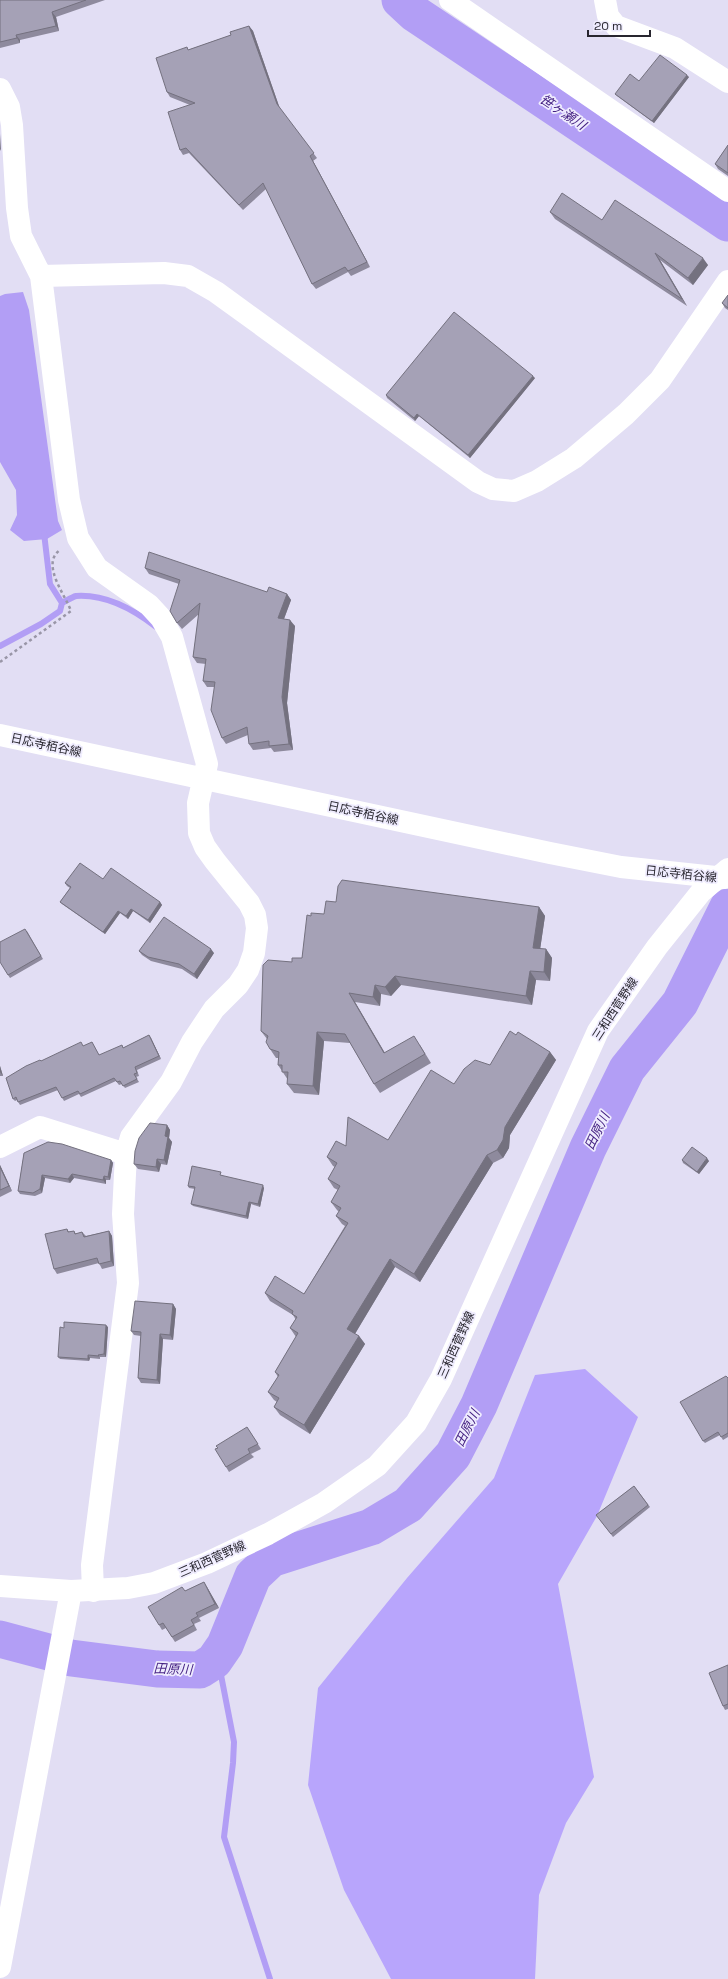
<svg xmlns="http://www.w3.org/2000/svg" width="728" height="1979" font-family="'Space Grotesk','Noto Sans JP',sans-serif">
<rect width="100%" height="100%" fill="#e2def4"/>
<path fill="#b8a5fc" d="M585,1369L638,1417L597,1516L558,1584L594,1777L566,1823L539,1895L535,1979H391L344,1890L308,1785L318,1688L407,1578L494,1478L535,1375Z"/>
<path fill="#b29ef5" d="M23,292L29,310L58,521L62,530L47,539L24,541L10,530L17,515L16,490L0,462V296L5,294Z"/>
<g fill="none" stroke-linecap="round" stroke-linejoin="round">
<path stroke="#b29ef5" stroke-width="6" d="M44,533L50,584L62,603
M0,646L41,624L60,611L62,603C66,601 72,597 76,596C106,594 133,609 156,627
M214,1661L221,1675L234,1742L233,1763L224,1837L270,1979"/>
<path stroke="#b29ef5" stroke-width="37" d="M400,0L414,13L728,223
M0,1639L71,1658L157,1669L200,1670L214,1661L225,1645L253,1576L271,1559L371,1527L408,1505L453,1455L479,1405L588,1148L627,1069L680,1003L728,907"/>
<path stroke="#9996a7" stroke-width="2.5" stroke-dasharray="3 3" stroke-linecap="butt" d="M0,662L71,611C66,596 40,564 60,550"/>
<path stroke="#fff" stroke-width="22" d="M450,0L728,191
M605,0L608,16L616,26L675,48L728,82
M0,89L9,107L12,125L17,208L21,236L41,276L69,500L78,538L97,568L149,605L161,618L172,637L207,764L198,803L199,833L205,847L215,861L249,903L255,915L257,928L254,953L248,970L238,985L214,1009L192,1042L171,1082L131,1137L126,1154
M41,276L164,273L188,276L216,292L478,482L493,489L514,491L537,481L574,458L626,414L660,380L728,281
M0,1147L40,1127L126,1154L123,1214L128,1283L92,1565L93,1591
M0,1967L71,1591"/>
<path stroke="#fff" stroke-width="22" d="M0,735L550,853L621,867L725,878
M0,1586L71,1591L128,1588L154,1583L207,1563L268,1534L324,1503L377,1466L416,1423L441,1379L598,1031L657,947L701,892L728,869"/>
</g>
<path fill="#8e8a9d" d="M0,0H105L56,17L59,31L20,40V43L0,48Z
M249,26L253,31L280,109L317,158L313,161L370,267L351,276L348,272L316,289L312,284L266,189L243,210L189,153L183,155L180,150L190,105L170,97L167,92L188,50L231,35Z
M689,77L654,123L617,96L615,94L639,81Z
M728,145V176L718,169L715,164Z
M550,212L602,220L708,265L693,285L660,260L687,306L555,219Z
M728,295V310L725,308L722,303Z
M535,378L470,458L419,416L415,421L387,398L386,395Z
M145,568L267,592L287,594L291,600L284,619L295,626L287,703L293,750L274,752L271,748L253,750L249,744L248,735L226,744L222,738L214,687H207L203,681L206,664L197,663L193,657L199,614L182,629L177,623L179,584L149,574Z
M103,879L160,902L162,905L150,923L133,911L128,919L120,913L105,934L62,904L60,902L70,888L67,886L65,883Z
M336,902L539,907L545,916L540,949H546L552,958L550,981L536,980L532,1005L401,985L391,996L381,994L380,1006L355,1002L385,1053L420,1045L431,1063L380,1093L374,1084L350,1043L324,1041L319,1095L294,1093L287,1084L288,1080L278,1065V1058H276L270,1049L267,1039L261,1031L292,962L302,958L311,916L324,914Z
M27,931L43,959L10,978L8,975Z
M139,951L214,953L197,979L182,969L151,961L142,955Z
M149,1035L151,1038L161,1059L137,1070L139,1076L136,1077L139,1082L125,1088L122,1084L119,1085L116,1081L81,1097L79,1094L64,1101L58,1090L20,1105L17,1100L15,1101L13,1099L41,1061L84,1046L92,1042L99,1055L123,1048Z
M516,1035L550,1052L556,1060L510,1135L509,1148L503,1158L493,1163L420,1282L395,1267L355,1334L359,1336L365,1344L310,1434L280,1415L274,1407L277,1402L274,1400L268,1392L278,1377L275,1372L296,1337L290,1328L296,1320L293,1315L270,1301L265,1293L304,1294L345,1226L342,1224L336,1216L339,1212L337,1210L331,1202L338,1190L334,1188L328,1179L335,1167L333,1166L327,1157L346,1146L388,1140L454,1084L490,1065Z
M0,1066L3,1076H0Z
M167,1125L170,1130L169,1138L172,1142L167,1165L161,1164L159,1172L138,1169L134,1164Z
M24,1153L111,1160L113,1163L110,1180H106V1184L74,1178L70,1183L45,1178L42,1193L35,1196L20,1194L18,1191Z
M682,1160L709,1161L699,1174L683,1163Z
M0,1165L12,1191L0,1197Z
M223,1175L222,1176L264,1188L260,1207L251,1204L248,1219L193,1206L191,1204L195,1189L189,1188L188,1186Z
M67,1229L69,1232L74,1231L76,1234L82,1232L86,1236L109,1231L112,1236L114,1266L102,1269L99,1263L57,1274L54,1269Z
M173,1304L176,1309L173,1340L163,1339L160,1384L141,1383L138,1378L141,1336L134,1335L131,1331Z
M108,1327L106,1357H100V1359L90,1358L89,1361L60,1359L58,1357L64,1328Z
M728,1378V1437L723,1440L720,1435L705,1443L703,1441Z
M247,1427L261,1449L251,1454L254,1457L229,1472L226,1467Z
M634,1486L650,1507L613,1537L596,1515Z
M204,1582L207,1587L219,1608L199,1618L201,1621L194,1624L197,1630L175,1642L166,1628L162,1630L159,1625L185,1591Z
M728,1665V1709L725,1710L723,1706Z"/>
<path fill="#74717f" d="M52,12L56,17L59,31L56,26Z
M249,26L253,31L280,109L277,104Z
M16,35L20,40V43L17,38Z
M687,75L689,77L654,123L652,121Z
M0,134L1,151L0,149Z
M310,156L313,161L370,267L367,262Z
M655,253L660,260L687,306L682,299Z
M703,258L708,265L693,285L688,278Z
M533,376L535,378L470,458L468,455Z
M417,414L419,416L415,421L414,418Z
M287,594L291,600L282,624L278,618Z
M290,620L295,626L287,703L293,750L289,744L282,697Z
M160,902L162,905L150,923L148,920Z
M539,907L545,916L539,957L533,948Z
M131,909L133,911L128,919L126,916Z
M118,911L120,913L105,934L103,932Z
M211,949L214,953L197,979L194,974Z
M546,949L552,958L550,981L544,972Z
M530,971L536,980L532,1005L526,996Z
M395,976L401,985L391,996L385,987Z
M375,985L381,994L380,1006L373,997Z
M349,993L355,1002L390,1062L384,1053Z
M317,1032L324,1041L319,1095L313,1086Z
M149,1035L151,1038L161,1059L159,1056Z
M550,1052L556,1060L510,1135L509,1148L503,1158L497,1150L505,1127Z
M0,1066L3,1076L0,1072Z
M167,1125L170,1130L169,1138L172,1142L167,1165L164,1160L165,1136Z
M487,1155L493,1163L420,1282L414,1274Z
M707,1158L709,1161L699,1174L697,1172Z
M157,1159L161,1164L159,1172L156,1167Z
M111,1160L113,1163L110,1180L108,1177Z
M0,1165L12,1191L9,1186L0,1167Z
M72,1174L74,1178L70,1183L68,1179Z
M42,1175L45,1178L42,1193L40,1189Z
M104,1176L106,1180V1184L103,1180Z
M263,1185L264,1188L260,1207L258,1204Z
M249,1202L251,1204L248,1219L246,1216Z
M109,1231L112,1236L114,1266L111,1261Z
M390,1259L395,1267L353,1337L347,1329Z
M173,1304L176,1309L173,1340L170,1335Z
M106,1325L108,1327L106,1357L104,1354Z
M160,1334L163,1339L160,1384L157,1380Z
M359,1336L365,1344L310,1434L304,1425Z
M88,1355L90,1358L89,1361L88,1359Z
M204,1582L207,1587L219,1608L215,1604Z"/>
<path fill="#a5a1b6" stroke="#74717f" d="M0,0H86L52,12L56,26L16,35L17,38L0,42Z
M249,26L277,104L314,153L310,156L367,262L348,271L345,267L312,284L263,183L239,205L186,148L180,150L168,112L195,103L167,92L156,58L187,47L188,50L231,35L230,32Z
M660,55L687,75L652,121L615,94L630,74L639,81Z
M728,145V173L715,164Z
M562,193L602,220L615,200L703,258L688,278L655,253L682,299L550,212Z
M728,295V308L722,303Z
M454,312L533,376L468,455L417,414L414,418L386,395Z
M149,552L267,592L269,587L287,594L278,618L290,620L282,697L289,744L269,746V741L249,744L247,727L222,738L211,710L215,682L203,681L206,659L193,657L200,603L177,623L170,611L180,580L145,568Z
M80,863L103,879L111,868L160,902L148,920L131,909L126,916L118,911L103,932L60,902L71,887L65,883Z
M342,880L539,907L533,948L546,949L544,972L530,971L526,996L395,976L385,987L375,985L373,997L349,993L384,1053L414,1036L425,1054L374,1084L345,1034L317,1032L313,1086L287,1084L288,1072H282V1065H278L279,1052L270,1049L266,1042L268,1036L261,1031L263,965L268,960L292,962V958H302L307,915L311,916V913L324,914L326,901L336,902L338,886Z
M164,917L211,949L194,974L179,964L148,957L139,951Z
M25,929L41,956L8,975L0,962V942Z
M510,1031L516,1035L518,1032L550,1052L505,1127L503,1140L497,1150L487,1155L414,1274L390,1259L347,1329L359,1336L304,1425L274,1407L279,1398L268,1392L279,1375L275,1372L298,1333L290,1328L297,1317L292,1314L293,1311L265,1293L275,1276L304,1294L348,1223L336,1216L341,1208L331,1202L340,1186L328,1179L337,1163L327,1157L336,1141L346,1146L348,1117L388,1140L431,1070L454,1084L464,1069L475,1060L490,1065Z
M149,1035L159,1056L135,1067L137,1073L134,1074L137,1079L123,1086L120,1081L117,1082L114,1078L80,1094L78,1091L62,1098L56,1087L18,1102L16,1097L13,1099L6,1078L26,1066L40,1060L41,1061L81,1042L83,1046L92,1042L99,1055L122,1045L123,1048Z
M150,1123L167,1125L165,1136L168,1137L164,1160L157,1159L156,1167L134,1164L135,1151L139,1138Z
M48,1142L62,1144L111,1160L108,1177L104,1176L103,1180L72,1174L68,1179L42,1175L40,1189L33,1193L18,1191L24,1153Z
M692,1147L707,1158L697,1172L682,1160Z
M192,1166L221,1172L220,1175L263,1185L258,1204L249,1202L246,1216L191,1204L195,1187L188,1186Z
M0,1167L9,1186L0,1190Z
M67,1229L68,1232L74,1231L75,1234L82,1232L84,1237L109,1231L111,1261L99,1264L97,1258L54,1269L45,1234Z
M135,1301L173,1304L170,1335L160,1334L157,1380L138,1378L141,1332L131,1331Z
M64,1322L106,1325L104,1354L98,1355L99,1356L88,1355V1359L58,1357L60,1327L64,1328Z
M726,1376L728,1378V1433L721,1437L718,1432L703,1441L680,1402Z
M247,1427L258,1444L248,1449L250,1453L226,1467L215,1449L218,1448L216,1446Z
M634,1486L648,1505L611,1534L596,1515Z
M204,1582L215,1604L196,1613L198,1616L191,1620L194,1625L172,1637L163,1623L159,1625L148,1607L182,1587L185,1591Z
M728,1665V1704L723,1706L709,1673Z"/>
<g text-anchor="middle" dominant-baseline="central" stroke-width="3.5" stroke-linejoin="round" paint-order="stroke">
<g font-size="12" fill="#28262f" stroke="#efecfe">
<text transform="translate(46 745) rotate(12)">日応寺栢谷線</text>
<text transform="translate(363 813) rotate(12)">日応寺栢谷線</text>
<text transform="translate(681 874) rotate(6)">日応寺栢谷線</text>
<text transform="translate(615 1009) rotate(-57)">三和西菅野線</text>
<text transform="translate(456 1345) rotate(-66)">三和西菅野線</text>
<text transform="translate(212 1559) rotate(-24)">三和西菅野線</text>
</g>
<g font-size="13" font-style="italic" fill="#421e81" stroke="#efecfe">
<text transform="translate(563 112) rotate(34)">笹ヶ瀬川</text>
<text transform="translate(597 1131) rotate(-64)">田原川</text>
<text transform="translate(467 1428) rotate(-63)">田原川</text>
<text transform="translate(173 1669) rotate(2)">田原川</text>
</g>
</g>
<path d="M588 30v6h62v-6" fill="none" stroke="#28262f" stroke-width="2"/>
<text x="594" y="30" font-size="12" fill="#28262f" stroke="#efecfe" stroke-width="3" paint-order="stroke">20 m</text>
</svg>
